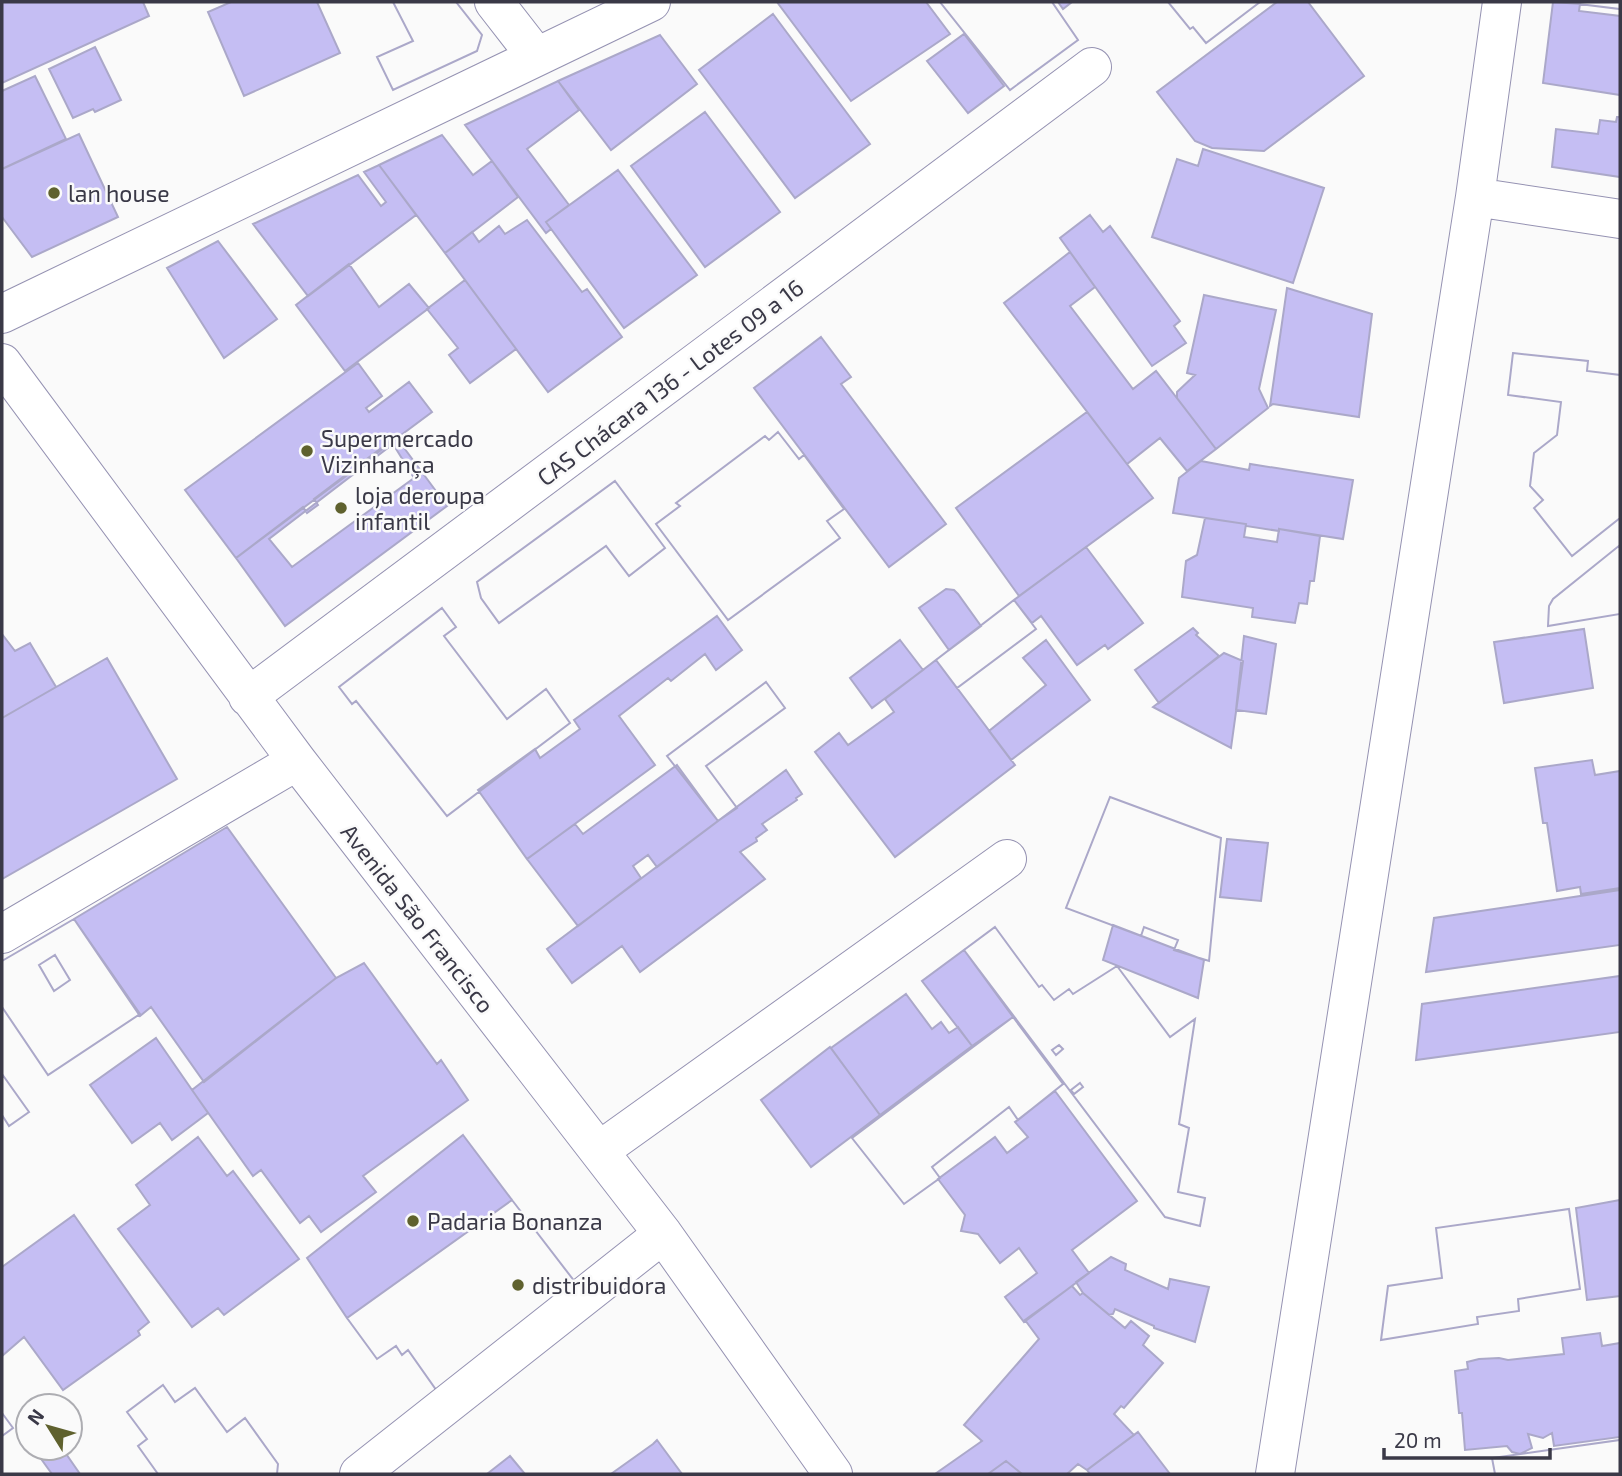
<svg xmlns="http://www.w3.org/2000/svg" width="1622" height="1476" font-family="'Exo 2',sans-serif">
<rect width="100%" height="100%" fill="#fafafa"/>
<path fill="#c5bef3" stroke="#aba8c9" stroke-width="2" fill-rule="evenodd" d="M2,2H143L149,16L2,83Z
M231,2H317L340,53L244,96L208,12Z
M393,2H456L482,35L477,51L393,90L377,57L413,41Z
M393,2H456L482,35L477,51L393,90L377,57L413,41Z
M777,2H926L950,34L851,101Z
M940,2H1052L1078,40L1010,90Z
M940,2H1052L1078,40L1010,90Z
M1058,2H1072L1063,9Z
M1168,2H1260L1206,43L1193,27L1190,29Z
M1168,2H1260L1206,43L1193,27L1190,29Z
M1277,2H1308L1364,76L1264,151L1212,148L1195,141L1157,92Z
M1553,2L1580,4L1579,11L1620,16V95L1543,83Z
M1572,2H1620V9L1571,3Z
M1572,2H1620V9L1571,3Z
M773,14L870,144L795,198L699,70Z
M964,34L1004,86L968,113L927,61Z
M660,35L697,84L611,150L558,81Z
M95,47L121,100L95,112L93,109L73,118L49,69Z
M35,76L66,139L2,169V91Z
M558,81L579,110L527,149L569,205L546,222L551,229L546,233L465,125Z
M705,112L780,212L705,267L631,166Z
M1617,117H1620V177L1552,167L1556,129L1598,134L1600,120L1616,122Z
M79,134L118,217L32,257L2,217V169Z
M442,135L473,175L492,161L518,197L445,253L379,165Z
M1203,149L1324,188L1293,283L1152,237L1177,159L1198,166Z
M379,165L416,215L308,296L253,224L358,175L381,206L386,202L364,172Z
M618,170L697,275L624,328L546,222Z
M1090,215L1103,232L1110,226L1180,321L1174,326L1186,343L1152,366L1060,238Z
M527,220L582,292L587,289L622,337L548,392L445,253L472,232L479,242L499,226L505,234Z
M218,241L277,319L224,358L167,268Z
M1070,252L1095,287L1070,306L1133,389L1156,371L1216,449L1187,471L1160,438L1127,464L1004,303Z
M349,264L379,307L409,284L429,308L345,371L296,305Z
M465,280L516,349L470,383L449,355L458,348L427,309Z
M1287,288L1372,314L1359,417L1273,404L1270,406Z
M1204,295L1276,310L1259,389L1268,408L1216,449L1177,398V392L1195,375L1187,373Z
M821,337L851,377L841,384L946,524L889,567L754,388Z
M1513,353L1588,361L1587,371L1620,375V518L1572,556L1534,508L1543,500L1530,486L1534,453L1557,435L1561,402L1508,395Z
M1513,353L1588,361L1587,371L1620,375V518L1572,556L1534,508L1543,500L1530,486L1534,453L1557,435L1561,402L1508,395Z
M358,363L382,396L366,408L369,412L409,382L432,412L236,558L185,490Z
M1087,412L1153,498L1019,596L956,508Z
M778,432L799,459L804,455L844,509L827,521L840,538L728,620L656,524L680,506L676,503L765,436L769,440Z
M778,432L799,459L804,455L844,509L827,521L840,538L728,620L656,524L680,506L676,503L765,436L769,440Z
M396,437L447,506L285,626L236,558L303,507L307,513L318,505L314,499Z
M393,444L414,478L292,567L269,539Z
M1201,461L1249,470L1250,464L1353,480L1343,539L1279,529V531L1246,526V524L1173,513L1179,478Z
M615,481L665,548L629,576L606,546L499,623L481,598L477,582Z
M615,481L665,548L629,576L606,546L499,623L481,598L477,582Z
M1205,518L1246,524L1244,537L1277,542L1279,529L1320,536L1314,581H1310L1307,604L1299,603L1295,623L1252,617L1253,608L1182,597L1186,561L1197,555Z
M1620,545V614L1548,626L1549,606L1553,599Z
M1620,545V614L1548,626L1549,606L1553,599Z
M1086,547L1143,623L1108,649L1105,645L1077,665L1041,616L1032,623L1014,600Z
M946,589L954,590L958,594L981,626L949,650L919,608Z
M1014,600L1036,629L957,688L936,660Z
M1014,600L1036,629L957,688L936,660Z
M442,608L456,627L444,636L507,719L546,689L570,723L447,816L356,701L352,704L339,687Z
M442,608L456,627L444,636L507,719L546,689L570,723L447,816L356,701L352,704L339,687Z
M717,616L742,650L716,670L705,654L671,681L668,678L619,716L655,765L527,859L478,790L535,749L540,758L580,729L574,720Z
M1193,628L1198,633L1196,635L1219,656L1159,703L1135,670Z
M1584,629L1593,688L1504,703L1494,642Z
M2,634L15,651L30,643L56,687L2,718Z
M1244,636L1276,644L1266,714L1236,710Z
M900,640L923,670L872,708L850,678Z
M1046,640L1090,700L1011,760L989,731L1046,685L1023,658Z
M1224,653L1243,661L1231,748L1153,707Z
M107,658L177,779L2,879V718Z
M936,660L1015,765L895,857L815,752L839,733L848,745L894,712L885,699Z
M766,682L785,708L706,766L737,808L718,821L667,756Z
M766,682L785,708L706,766L737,808L718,821L667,756Z
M1592,760L1595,775L1620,771V888L1581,894L1580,887L1557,891L1547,823H1543L1535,768Z
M677,765L718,821L657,867L648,855L633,866L641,878L578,926L527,859L575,824L583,834Z
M786,770L802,794L796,798L797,800L762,824L767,830L756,838L757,841L740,852L765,879L640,972L622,946L572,983L547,949Z
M1110,797L1221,838L1209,961L1174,950L1178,940L1144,927L1141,936L1066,908Z
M1110,797L1221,838L1209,961L1174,950L1178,940L1144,927L1141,936L1066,908Z
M227,827L336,978L204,1082L151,1007L140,1016L74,919Z
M1227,839L1268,843L1261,901L1220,897Z
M1620,890V945L1426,972L1434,918Z
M74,919L140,1014L48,1075L2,1007V961ZM55,955L70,980L54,991L39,965Z
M74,919L140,1014L48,1075L2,1007V961ZM55,955L70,980L54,991L39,965Z
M1113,925L1204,960L1198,998L1103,960Z
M995,927L1039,987L1042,985L1054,1000L1069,989L1073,994L1117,966L1170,1037L1195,1019L1179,1124L1189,1128L1178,1192L1205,1198L1200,1226L1165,1217L964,950ZM1059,1045L1063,1049L1056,1055L1052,1050ZM1080,1083L1083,1087L1074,1094L1071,1090Z
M995,927L1039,987L1042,985L1054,1000L1069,989L1073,994L1117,966L1170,1037L1195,1019L1179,1124L1189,1128L1178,1192L1205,1198L1200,1226L1165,1217L964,950ZM1059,1045L1063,1049L1056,1055L1052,1050ZM1080,1083L1083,1087L1074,1094L1071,1090Z
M964,950L1013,1017L972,1046L922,981Z
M364,963L437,1064L441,1060L468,1100L363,1176L376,1192L321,1232L309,1216L300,1223L261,1170L253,1176L192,1090L336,978Z
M1620,976V1032L1416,1060L1422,1004Z
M906,994L932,1029L941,1022L949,1033L958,1027L972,1046L880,1115L831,1048Z
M1013,1017L1063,1084L1018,1120L1009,1107L932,1167L940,1178L904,1204L852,1138Z
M1013,1017L1063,1084L1018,1120L1009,1107L932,1167L940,1178L904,1204L852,1138Z
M156,1038L208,1113L172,1140L160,1123L132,1143L90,1085Z
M830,1047L880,1115L811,1167L761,1100Z
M2,1074L29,1112L9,1126L2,1115Z
M2,1074L29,1112L9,1126L2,1115Z
M1055,1091L1137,1201L1072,1250L1089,1273L1024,1322L1005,1297L1037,1273L1019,1248L1000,1263L978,1234L961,1231L965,1215L938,1179L995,1137L1007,1153L1028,1137L1015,1122Z
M463,1135L512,1200L347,1318L307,1258Z
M198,1137L227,1176L233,1171L299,1259L224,1315L218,1308L192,1327L118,1229L150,1205L136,1185Z
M512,1200L585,1295L444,1401L408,1350L402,1355L396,1346L377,1359L347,1318Z
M512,1200L585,1295L444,1401L408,1350L402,1355L396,1346L377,1359L347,1318Z
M1620,1200V1296L1587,1300L1576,1208Z
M1569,1209L1580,1289L1518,1299L1519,1311L1477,1317L1478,1324L1381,1340L1388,1286L1442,1278L1436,1228Z
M1569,1209L1580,1289L1518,1299L1519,1311L1477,1317L1478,1324L1381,1340L1388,1286L1442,1278L1436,1228Z
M74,1215L149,1322L138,1331L140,1335L63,1390L24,1337L2,1356V1267Z
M1111,1257L1126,1264L1125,1270L1168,1289L1170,1279L1209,1287L1195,1342L1154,1328V1326L1115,1309L1113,1314L1109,1315L1083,1293L1076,1282Z
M1072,1286L1080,1295L1083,1293L1125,1328L1131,1321L1149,1336L1143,1345L1163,1363L1124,1408L1121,1406L1114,1414L1134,1435L1087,1470L1078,1464L1067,1474H1022L1006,1461L988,1474H935L982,1441L964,1425L1039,1339L1025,1320Z
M1600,1333L1602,1346L1620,1343V1437L1554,1446L1552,1433L1543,1438L1528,1434L1532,1448L1520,1454L1512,1452L1507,1446L1465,1450L1462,1413H1459L1455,1371L1468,1369L1467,1362L1479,1359L1499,1358L1508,1360L1564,1354L1562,1338Z
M163,1385L175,1402L195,1388L227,1432L245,1418L278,1464L277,1474H158L138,1446L147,1439L127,1412Z
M163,1385L175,1402L195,1388L227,1432L245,1418L278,1464L277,1474H158L138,1446L147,1439L127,1412Z
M2,1413L13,1428L2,1436Z
M2,1413L13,1428L2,1436Z
M1138,1432L1170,1474H1090L1087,1470Z
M657,1440L682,1474H611L653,1444Z
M1620,1440V1474H1495L1492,1458Z
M1620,1440V1474H1495L1492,1458Z
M50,1448H62L80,1474H52L39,1456Z
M510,1456L525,1474H487Z
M1006,1461L1022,1474H988Z"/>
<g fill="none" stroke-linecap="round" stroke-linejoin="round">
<g stroke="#9592b2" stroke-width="40">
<path id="minor" d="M494,2L536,56
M1475,197L1620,219
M2,314L651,2
M2,363L297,761L663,1234L833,1474
M248,697L1092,67
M2,934L297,761
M599,1151L1007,859
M359,1474L663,1234
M1275,1474L1475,197L1502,2"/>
</g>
<use href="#minor" stroke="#fff" stroke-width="38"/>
</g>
<g fill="#5f612e" stroke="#fafafa" stroke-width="2.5">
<circle cx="54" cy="193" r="7"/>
<circle cx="307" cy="451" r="7"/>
<circle cx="341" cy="508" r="7"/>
<circle cx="413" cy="1221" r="7"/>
<circle cx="518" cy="1285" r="7"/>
</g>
<g text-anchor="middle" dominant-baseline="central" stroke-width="5" stroke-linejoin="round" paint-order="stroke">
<g font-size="23" fill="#3a3947" stroke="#fafafa" text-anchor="start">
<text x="68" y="193">lan house</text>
<text x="321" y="438">Supermercado<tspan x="321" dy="26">Vizinhança</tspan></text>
<text x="355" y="495">loja deroupa<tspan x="355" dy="26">infantil</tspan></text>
<text x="427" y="1221">Padaria Bonanza</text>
<text x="532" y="1285">distribuidora</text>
</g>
<g font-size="23" fill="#3a3947" stroke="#fafafa">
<text transform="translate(670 382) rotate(-37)">CAS Chácara 136 - Lotes 09 a 16</text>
<text transform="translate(418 918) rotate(52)">Avenida São Francisco</text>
</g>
</g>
<rect width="1622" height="1476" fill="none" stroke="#3a3947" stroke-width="7"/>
<g transform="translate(49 1427) rotate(307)"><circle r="33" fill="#fafafa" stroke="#adadb2" stroke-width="2"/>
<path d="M0-5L12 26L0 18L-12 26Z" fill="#5f612e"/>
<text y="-10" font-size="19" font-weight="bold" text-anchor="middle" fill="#3a3947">N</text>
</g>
<path d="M1384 1448v10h166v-10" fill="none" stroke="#3a3947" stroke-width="3.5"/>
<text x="1394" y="1448" font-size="21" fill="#3a3947" stroke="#fafafa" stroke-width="5" paint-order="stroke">20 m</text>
</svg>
